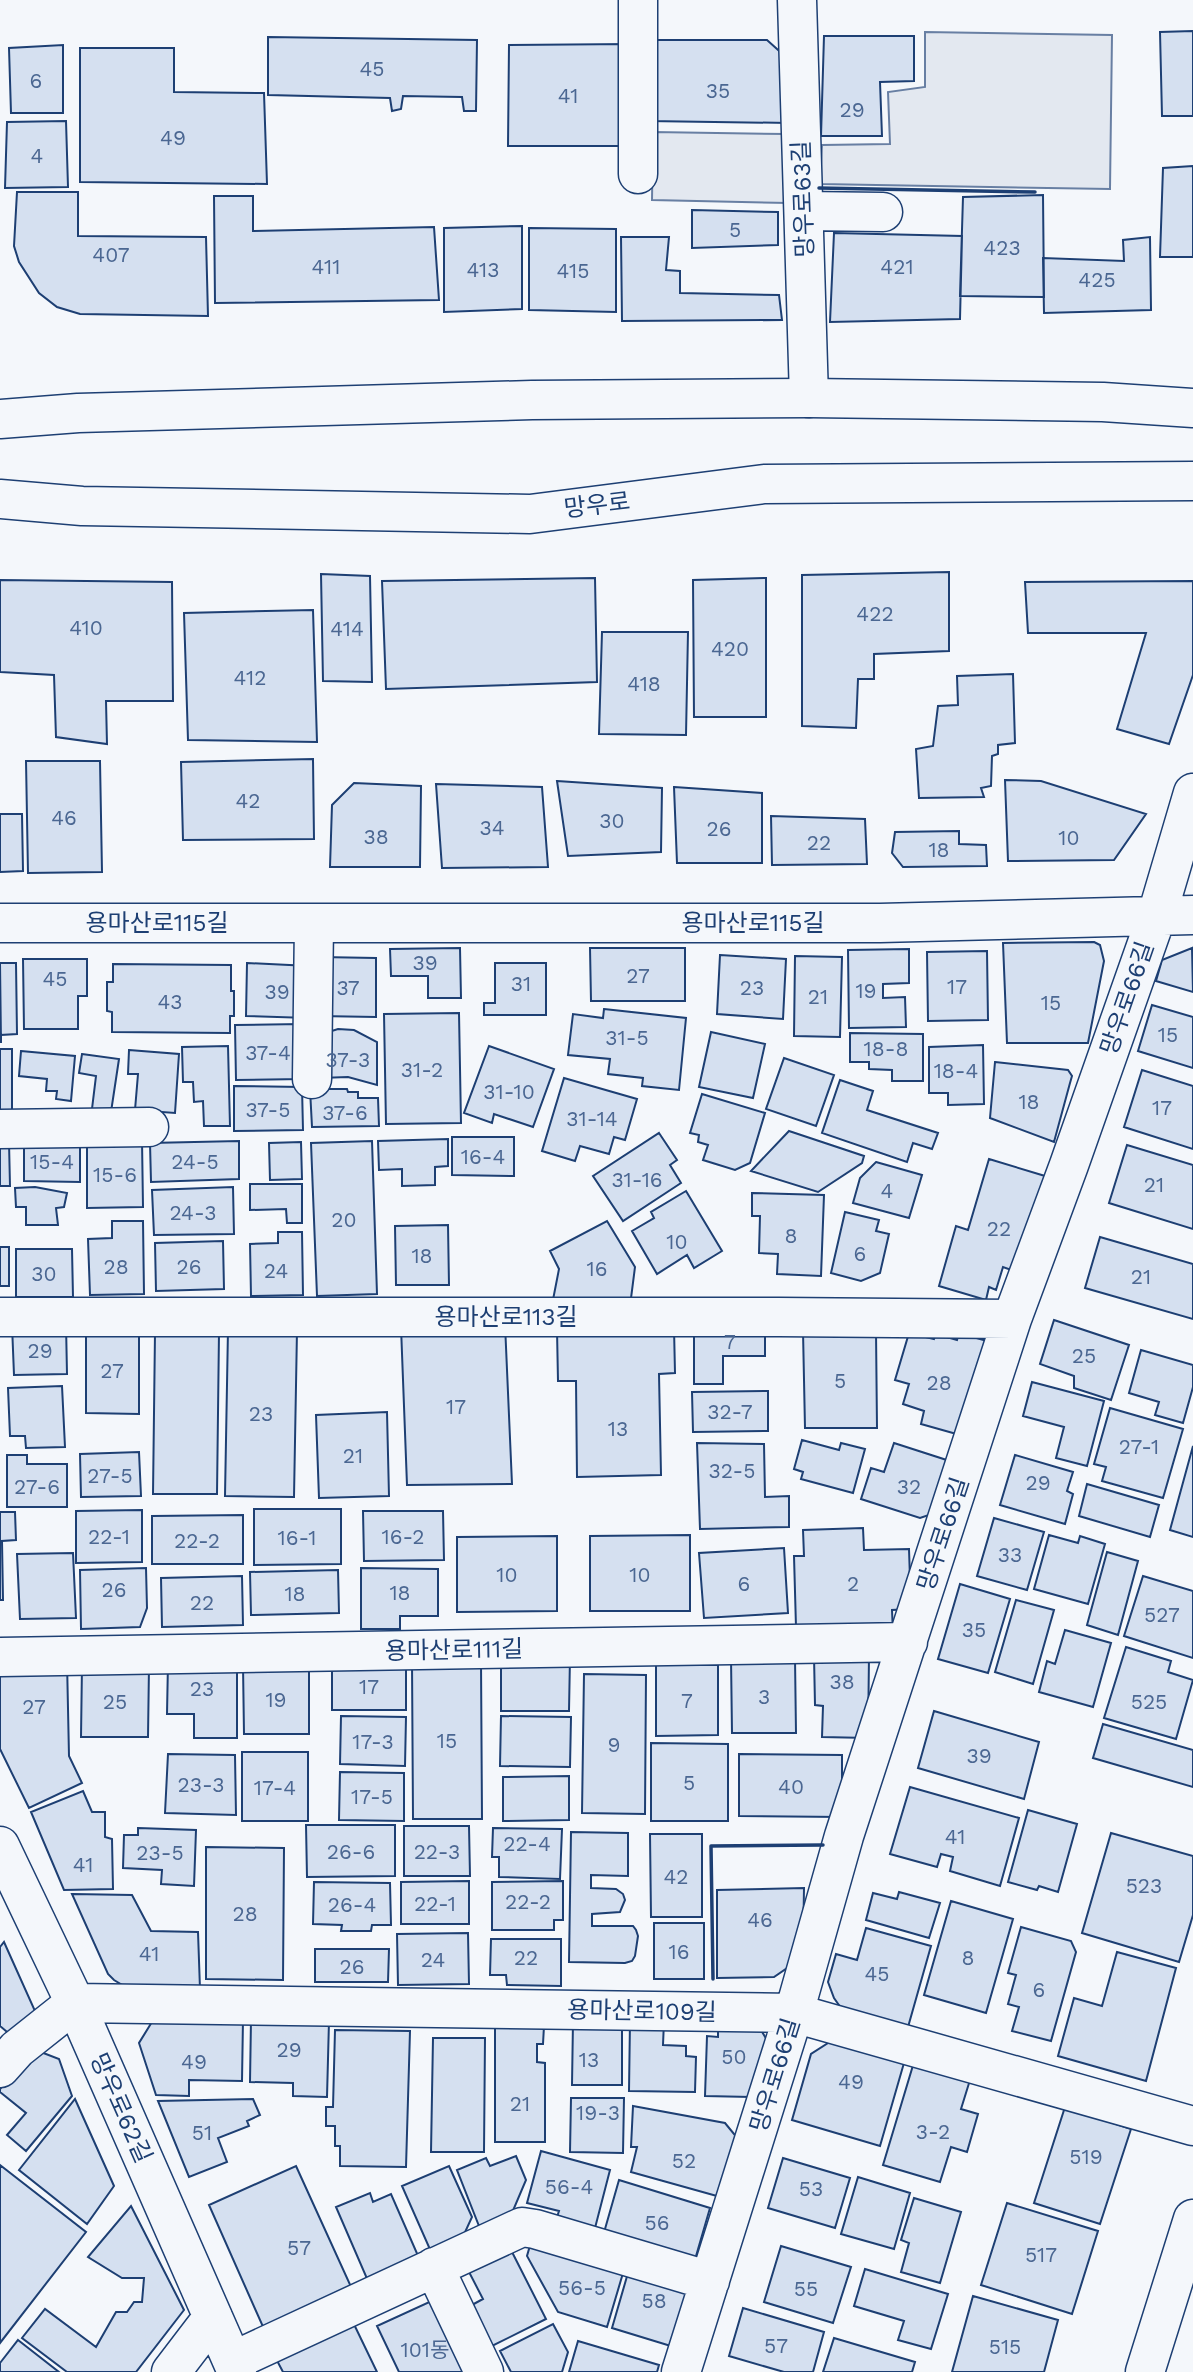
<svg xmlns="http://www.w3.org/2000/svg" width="1193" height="2372" font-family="'Work Sans','Noto Sans KR',sans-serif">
<rect width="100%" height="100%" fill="#f4f7fb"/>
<path fill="#e3e8f0" stroke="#687fa3" stroke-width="2" d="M925,32L1112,35L1110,189L820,184L822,145L890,144L888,92L925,87Z
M653,132L786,134L788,203L652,200Z"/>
<path fill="#d5e0f0" stroke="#1d3f73" stroke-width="2" d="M1193,31V116H1162L1160,32Z
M824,36H914V81L880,82L882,136H821Z
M268,37L477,40L476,111H464L462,97L403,96L401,109L392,111L390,98L268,95Z
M648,40H767L787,58L789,123L648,121Z
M630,44L625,146H508L509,45Z
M63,45V113H11L9,48Z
M80,48H174V92L264,93L267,184L80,182Z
M66,121L68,187L5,188L7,122Z
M1193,166V257H1160L1163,168Z
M17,192H78V236L206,237L208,316L80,314L57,307L39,293L19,262L14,246Z
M1043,195L1044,297L960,296L963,197Z
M214,196H253V231L434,227L439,300L215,303Z
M692,210L778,212V245L692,248Z
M522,226V309L444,312V228Z
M529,228L616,229V312L529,310Z
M834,233L962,236L960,319L830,322Z
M621,237H669L666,270L680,271V293L779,295L782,320L622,321Z
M1150,237L1151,310L1044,313L1043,258L1124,261L1123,240Z
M949,572V651L874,654V679H858L856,728L802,726V575Z
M321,574L370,576L372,682L323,681Z
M595,578L597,682L386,689L382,581Z
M766,578V717H694L693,580Z
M0,580L172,582L173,701H106L107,744L56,737L54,675L0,672Z
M1193,581V675L1169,744L1117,729L1146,633H1028L1025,582Z
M313,610L317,742L188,740L184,613Z
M602,632H688L686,735L599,734Z
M1013,674L1015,743L998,745V754L992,756L991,786L981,788L984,797L919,798L916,749L933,746L938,706L958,705L957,676Z
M313,759L314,839L183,840L181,762Z
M26,761H100L102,872L28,873Z
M1005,780L1041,781L1146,814L1114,860L1008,861Z
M557,781L662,788L661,852L568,856Z
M354,783L421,786L420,867H330L332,805Z
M436,784L542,787L548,867L442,868Z
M674,787L762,793V863H677Z
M0,814H22L23,871L0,872Z
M771,816L865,819L867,864L772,865Z
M959,831V844L986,845L987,866L903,867L892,853L895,832Z
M1094,942L1100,945L1104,961L1088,1043H1007L1003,943Z
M460,948L461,998H428V976H391L390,949Z
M590,948H685V1001H591Z
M1192,948L1193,992L1156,981L1162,960Z
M909,949V983L883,984V998L905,997L906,1027L849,1028L848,950Z
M987,951L988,1020L928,1021L927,952Z
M720,955L786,959L783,1019L717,1014Z
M795,956L842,957L840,1037L794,1036Z
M320,957L376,958V1017L319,1016Z
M23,959H87V996H78V1029H24Z
M0,963H16L17,1034L1,1035V1043Z
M247,963L309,966L308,1018L246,1016Z
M495,963H546V1015H484V1003H495Z
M113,964L231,965V991H234V1016H230V1033L112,1032V1012L107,1011V982H113Z
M1152,1005L1193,1017V1068L1138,1051Z
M604,1009L686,1018L679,1090L642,1086L643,1078L608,1074L610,1059L568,1055L573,1014L603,1018Z
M459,1013L461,1123L386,1124L384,1014Z
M301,1024L302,1079L236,1080L235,1025Z
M338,1029L354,1030L377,1042V1085L348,1077L320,1078L319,1035Z
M711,1032L765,1044L753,1098L699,1087Z
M850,1033L923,1034V1081H892V1070L869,1069V1062H850Z
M983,1045L984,1104L948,1105V1093H929V1047Z
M228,1046L230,1126H204L203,1101L194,1102L193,1082H183L182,1047Z
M489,1046L554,1069L533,1127L494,1114L492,1123L464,1113Z
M0,1049H12V1122H0Z
M129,1050L179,1054L175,1113L135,1110L138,1074H128Z
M21,1051L75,1056L71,1101L56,1099L57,1091H46L47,1079L19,1076Z
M82,1054L119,1059L111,1112L92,1109L96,1076L79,1073Z
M784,1058L834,1075L816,1126L766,1109Z
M995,1062L1068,1070L1072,1076L1070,1083L1054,1142L990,1118Z
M1142,1070L1193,1086V1149L1124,1127Z
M564,1078L637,1099L625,1140L614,1137L609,1154L580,1146L575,1161L542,1151Z
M840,1080L873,1091L867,1110L938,1133L932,1149L913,1143L907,1162L822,1133Z
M234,1086L302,1087L303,1130L234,1131Z
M310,1089H347L348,1092H358V1098H378L379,1126L312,1127Z
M702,1094L765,1113L750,1163L735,1170L703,1160L708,1145L698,1142L699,1135L690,1133Z
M789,1131L864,1156L862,1163L818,1192L751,1171Z
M659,1133L677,1160L670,1165L681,1183L623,1221L593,1176Z
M452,1137H514V1176L452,1175Z
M448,1139V1166L435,1167V1185L402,1186V1169L379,1170L378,1141Z
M142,1140L143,1207L87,1208V1141Z
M24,1141H80V1182L24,1181Z
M239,1141V1179L151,1182L150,1143Z
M372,1141L377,1294L317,1296L311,1143Z
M0,1142H9L10,1186H0Z
M301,1142L302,1179L270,1180L269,1143Z
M1127,1145L1193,1165V1229L1109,1203Z
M989,1159L1045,1176L1017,1272L1003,1267L996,1290L989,1287L986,1300L939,1286L956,1226L968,1230Z
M876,1162L922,1175L909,1218L853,1203L860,1178Z
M250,1184H302V1223H287L286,1209L250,1210Z
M35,1187L67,1193L64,1207L56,1208L58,1225H26V1207H16L15,1188Z
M233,1187L234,1234L154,1235L152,1190Z
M686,1191L722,1251L694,1268L687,1255L657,1274L632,1231L654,1218L651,1212Z
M752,1193L824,1195L821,1276L777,1274L778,1254L759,1253L760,1216H752Z
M845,1212L879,1220L876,1231L889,1234L880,1273L861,1281L831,1273Z
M112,1221H143L144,1294L90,1295L88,1239L112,1238Z
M607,1221L635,1267L629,1314L551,1310L559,1269L550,1251Z
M448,1225L449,1285H396L395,1226Z
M278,1232H302L303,1295L251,1296L250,1244L278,1243Z
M1100,1237L1193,1264V1319L1085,1288Z
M223,1241L224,1289L156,1291L155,1243Z
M0,1247H9V1286H0Z
M16,1249H72L73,1297H16Z
M1054,1320L1129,1345L1111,1400L1074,1388V1376L1040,1364Z
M66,1324L67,1374L14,1375L12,1325Z
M505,1324L512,1484L407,1485L401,1327Z
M694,1326H765V1356H723V1384H694Z
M86,1327H139V1414L86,1413Z
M674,1328L675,1373L659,1374L661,1475L577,1477L576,1381H558L557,1330Z
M228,1329L297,1330L294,1497L225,1496Z
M803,1331H876L877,1428H805Z
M155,1332H219L217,1494H153Z
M909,1333L934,1339L936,1334L957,1340L959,1333L987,1341L960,1435L921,1424L924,1411L903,1404L909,1384L895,1380Z
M1141,1350L1193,1365V1387L1183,1423L1155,1415L1159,1402L1129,1393Z
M1032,1382L1104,1401L1087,1466L1056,1458L1064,1427L1023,1416Z
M62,1386L65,1447L26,1448L25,1436H10L8,1388Z
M768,1391V1431L693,1432L692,1392Z
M1110,1408L1183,1429L1163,1498L1102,1481L1106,1467L1094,1464Z
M387,1412L389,1496L319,1498L316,1415Z
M802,1440L839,1450L841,1443L865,1449L853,1493L801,1479L803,1472L794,1469Z
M697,1443L764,1444L765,1497L789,1496V1527L700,1529Z
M894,1443L959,1464L944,1510L920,1518L861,1499L871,1468L884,1472Z
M1193,1446V1537L1170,1530Z
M139,1452L141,1496L81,1497L80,1454Z
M7,1455H27V1464H67V1507H7Z
M1015,1455L1073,1472L1067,1491L1073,1494L1065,1524L1000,1505Z
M1087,1484L1159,1505L1150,1537L1079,1516Z
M254,1509H341V1564L254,1565Z
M142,1510V1562L76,1563V1511Z
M363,1511H443L444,1560L364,1561Z
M0,1512H15L16,1540L2,1541L3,1600H0Z
M243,1515V1564H152V1516Z
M994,1518L1044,1532L1027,1590L977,1576Z
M863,1528L864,1550L909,1549L911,1609L892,1610L893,1633L796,1627L794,1556H804L803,1530Z
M690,1535V1611H590V1536Z
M1049,1535L1078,1543L1080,1536L1105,1544L1088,1604L1034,1589Z
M557,1536V1611L457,1612V1537Z
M784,1548L788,1613L704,1618L699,1553Z
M1107,1552L1138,1561L1118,1635L1087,1625Z
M73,1553L76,1618L20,1619L17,1554Z
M146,1568L147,1608L140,1627L81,1629L80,1570Z
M361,1568L438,1569V1616H400V1629H361Z
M338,1570L339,1613L251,1615L250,1572Z
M242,1576L243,1625L162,1627L161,1578Z
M1143,1576L1193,1591V1658L1124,1636Z
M960,1584L1010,1599L988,1673L938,1659Z
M1016,1600L1054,1610L1033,1684L995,1672Z
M1065,1630L1111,1643L1093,1707L1039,1692L1047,1661L1055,1664Z
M1126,1647L1171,1661L1168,1672L1193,1680L1176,1739L1104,1718Z
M501,1656L570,1657L569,1711H501Z
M814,1656H869L868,1738L822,1737L823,1706L815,1705Z
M731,1658H795L796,1733H732Z
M67,1661L69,1756L82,1783L29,1808L0,1749V1664Z
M332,1661H406V1710H332Z
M412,1661H481L482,1819H413Z
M168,1662H237V1738H194V1714H167Z
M309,1664V1734H244L243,1665Z
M82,1665L149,1666L148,1737H81Z
M656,1665H718V1735L656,1736Z
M584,1674L646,1675L645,1814L582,1813Z
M934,1711L1039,1742L1024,1799L918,1768Z
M341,1716L406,1717L405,1766L340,1764Z
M501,1716L571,1717L570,1767L500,1766Z
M1103,1724L1193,1750V1787L1093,1758Z
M651,1743L728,1744V1821H651Z
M242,1752H308V1821H242Z
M168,1754L235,1755L236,1815L165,1813Z
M739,1754L842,1755V1817L739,1816Z
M340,1772L404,1773V1821L339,1820Z
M569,1776V1820L503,1821V1777Z
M910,1787L1019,1818L1000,1886L950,1871L953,1857L941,1854L937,1867L890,1854Z
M83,1791L92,1812H105V1837L112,1839L113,1889L64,1890L31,1812Z
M1028,1810L1077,1824L1058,1892L1039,1886L1037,1890L1008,1882Z
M306,1825H395V1876L307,1877Z
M404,1826H469L470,1876H404Z
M138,1828L196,1830L194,1886L161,1884L162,1870L123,1868L124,1835H138Z
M493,1828L562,1829L560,1879L499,1877V1857H492Z
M571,1832L628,1833V1876L591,1875V1888L616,1889L623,1894L625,1900L620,1912L592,1914V1926H633L636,1930L638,1936L635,1956L632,1961L625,1963L569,1962Z
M1111,1833L1193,1856V1915L1179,1962L1082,1933Z
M650,1834H702V1917H651Z
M206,1847L284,1848L283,1980L206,1979Z
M469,1881V1924H401V1882Z
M563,1881V1920H554V1930H492V1882Z
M314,1882L390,1883L391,1925H372L371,1931H341L342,1925L313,1924Z
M804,1888L803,1949L790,1966L774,1977L717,1978V1890Z
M899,1892L940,1903L929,1938L866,1920L873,1893L897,1899Z
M72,1894L132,1895L151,1931L198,1932L200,1989L124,1986L114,1980L108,1974Z
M951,1901L1013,1919L986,2013L924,1995Z
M654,1923H704V1979H654Z
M1021,1927L1071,1941L1076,1952L1051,2041L1012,2031L1019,2007L1008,2004L1016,1975L1008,1973Z
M866,1928L931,1946L908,2027L841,2008L834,1998L828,1982L836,1954L857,1960Z
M468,1933L469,1984L398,1985L397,1934Z
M491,1939H561V1986L507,1985L506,1975H490Z
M4,1942L35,2011L13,2037L0,2026V1947Z
M315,1949H389L388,1982H315Z
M1117,1952L1176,1968L1146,2081L1058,2056L1074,1998L1102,2006Z
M155,2017L243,2019L242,2081L189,2080V2096L156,2095L139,2043Z
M251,2019L329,2021L327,2097L293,2096V2083L250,2082Z
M573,2021H622V2085H572Z
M630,2021H664L663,2045L686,2046V2056L696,2057L695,2092L629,2091Z
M718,2022H756L767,2040L751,2097L705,2096L707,2036L718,2037Z
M495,2026H544L543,2044H537V2062L545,2063V2142H495Z
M335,2030L410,2031L406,2167L340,2166V2146H335V2126H326V2107H333Z
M839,2036L906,2056L880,2146L792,2120L811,2054Z
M433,2038H485L484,2152H431Z
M33,2049L59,2059L72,2096L26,2151L7,2135L26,2113L0,2092V2089Z
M914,2062L970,2080L961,2109L978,2114L967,2152L951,2147L940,2182L883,2165Z
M571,2098H624L623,2153L570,2152Z
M75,2099L114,2186L87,2224L19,2170Z
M253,2099L260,2115L247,2121L249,2126L218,2138L227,2162L189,2177L158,2101Z
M633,2106L725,2123L739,2140L724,2198L631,2172L637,2147H631Z
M1065,2107L1131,2129L1100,2224L1034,2203Z
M541,2151L610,2170L595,2228L557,2217L559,2211L527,2203Z
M516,2156L526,2180L512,2213L479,2226L457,2170L486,2158L490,2166Z
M783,2158L850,2178L835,2228L768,2208Z
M0,2165L86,2232L0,2343Z
M296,2166L352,2289L264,2329L209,2205Z
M449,2166L472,2217L461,2241L432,2254L402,2186Z
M858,2177L910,2193L894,2249L841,2234Z
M619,2180L710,2208L694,2263L603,2236Z
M370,2193L373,2202L391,2194L419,2258L368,2281L336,2207Z
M914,2198L961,2212L940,2283L901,2272L909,2243L901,2240Z
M1007,2203L1098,2231L1072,2314L981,2285Z
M131,2206L184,2310L136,2372H67L22,2338L45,2309L96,2347L116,2312H127L134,2302H142L144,2278H122L88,2257Z
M533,2235L626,2263L607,2327L558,2312L527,2256Z
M781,2246L851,2267L833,2323L764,2302Z
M511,2250L546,2319L492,2346L470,2306L483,2299L469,2272Z
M630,2266L693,2285L674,2347L612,2328Z
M865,2269L948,2294L931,2349L898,2340L904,2321L854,2306Z
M973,2296L1058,2320L1044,2372H952Z
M438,2298L473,2372H399L377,2326Z
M743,2308L824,2332L813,2372H784L729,2356Z
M350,2316L377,2372H283L273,2353Z
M553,2324L568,2352L562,2372H511L500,2351Z
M834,2338L915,2362L912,2372H823Z
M18,2340L59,2372H0V2363Z
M578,2341L659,2365L657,2372H569Z"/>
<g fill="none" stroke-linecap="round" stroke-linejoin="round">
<g stroke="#1d3f73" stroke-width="41">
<path id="minor" d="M638,0V174
M797,0L809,398
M804,211L883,212
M0,923H880L1193,915
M312,1079L314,923
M0,1129L149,1127
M0,1317H779L1012,1319
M0,1657L908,1642
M0,1846L75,2003L237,2372
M0,2068L17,2049L75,2003L794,2013L1193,2126
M434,2267L484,2372
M233,2361L522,2227L535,2229L710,2281
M171,2372L213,2317
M681,2372L794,2013L844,1836L1012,1319L1069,1165L1157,915L1193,793"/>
</g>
<g stroke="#1d3f73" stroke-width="41">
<path id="major" d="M0,419L78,413L532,400L809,398L1103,402L1193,408
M0,499L82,506L530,514L764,484L1193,481
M1145,2372L1193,2219"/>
</g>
<use href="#minor" stroke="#f4f7fb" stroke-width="38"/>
<use href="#major" stroke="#f4f7fb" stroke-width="38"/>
<path stroke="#1d3f73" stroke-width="3.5" d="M819,188L1035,192
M713,1979L711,1846L823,1845"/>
</g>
<g text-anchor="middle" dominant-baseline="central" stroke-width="5" stroke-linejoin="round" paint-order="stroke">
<g font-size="21" fill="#4b6792">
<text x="372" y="68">45</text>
<text x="36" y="80">6</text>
<text x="718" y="90">35</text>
<text x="568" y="95">41</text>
<text x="852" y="109">29</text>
<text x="173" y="137">49</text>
<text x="37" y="155">4</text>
<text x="735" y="229">5</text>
<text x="1002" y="247">423</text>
<text x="111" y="254">407</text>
<text x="326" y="266">411</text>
<text x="897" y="266">421</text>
<text x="483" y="269">413</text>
<text x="573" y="270">415</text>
<text x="1097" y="279">425</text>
<text x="875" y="613">422</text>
<text x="86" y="627">410</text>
<text x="347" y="628">414</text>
<text x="730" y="648">420</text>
<text x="250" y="677">412</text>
<text x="644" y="683">418</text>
<text x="248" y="800">42</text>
<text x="64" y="817">46</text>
<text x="612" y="820">30</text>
<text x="492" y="827">34</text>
<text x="719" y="828">26</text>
<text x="376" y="836">38</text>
<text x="1069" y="837">10</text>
<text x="819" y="842">22</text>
<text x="939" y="849">18</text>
<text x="425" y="962">39</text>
<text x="638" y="975">27</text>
<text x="55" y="978">45</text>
<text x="521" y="983">31</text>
<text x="957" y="986">17</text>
<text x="348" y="987">37</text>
<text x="752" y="987">23</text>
<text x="866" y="990">19</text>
<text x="277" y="991">39</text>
<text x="818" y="996">21</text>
<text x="170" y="1001">43</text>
<text x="1051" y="1002">15</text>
<text x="1168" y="1034">15</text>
<text x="627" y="1037">31-5</text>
<text x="886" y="1048">18-8</text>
<text x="268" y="1052">37-4</text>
<text x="348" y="1059">37-3</text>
<text x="422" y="1069">31-2</text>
<text x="956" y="1070">18-4</text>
<text x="509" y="1091">31-10</text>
<text x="1029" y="1101">18</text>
<text x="1162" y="1107">17</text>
<text x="268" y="1109">37-5</text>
<text x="345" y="1112">37-6</text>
<text x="592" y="1118">31-14</text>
<text x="483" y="1156">16-4</text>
<text x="52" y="1161">15-4</text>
<text x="195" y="1161">24-5</text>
<text x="115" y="1174">15-6</text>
<text x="637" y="1179">31-16</text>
<text x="1154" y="1184">21</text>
<text x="887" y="1190">4</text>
<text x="193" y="1212">24-3</text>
<text x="344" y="1219">20</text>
<text x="999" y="1228">22</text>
<text x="791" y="1235">8</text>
<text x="677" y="1241">10</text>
<text x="860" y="1253">6</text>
<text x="422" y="1255">18</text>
<text x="116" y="1266">28</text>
<text x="189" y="1266">26</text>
<text x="597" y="1268">16</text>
<text x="276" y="1270">24</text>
<text x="44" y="1273">30</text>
<text x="1141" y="1276">21</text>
<text x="730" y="1341">7</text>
<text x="40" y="1350">29</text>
<text x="1084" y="1355">25</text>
<text x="112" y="1370">27</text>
<text x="840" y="1380">5</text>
<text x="939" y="1382">28</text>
<text x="456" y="1406">17</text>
<text x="730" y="1411">32-7</text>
<text x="261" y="1413">23</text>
<text x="618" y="1428">13</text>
<text x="1139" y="1446">27-1</text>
<text x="353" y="1455">21</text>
<text x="732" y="1470">32-5</text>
<text x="110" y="1475">27-5</text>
<text x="1038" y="1482">29</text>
<text x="37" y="1486">27-6</text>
<text x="909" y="1486">32</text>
<text x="109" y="1536">22-1</text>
<text x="403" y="1536">16-2</text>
<text x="297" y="1537">16-1</text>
<text x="197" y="1540">22-2</text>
<text x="1010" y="1554">33</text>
<text x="507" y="1574">10</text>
<text x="640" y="1574">10</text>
<text x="744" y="1583">6</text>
<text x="853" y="1583">2</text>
<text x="114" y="1589">26</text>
<text x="400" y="1592">18</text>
<text x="295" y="1593">18</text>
<text x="202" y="1602">22</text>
<text x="1162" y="1614">527</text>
<text x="974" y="1629">35</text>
<text x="842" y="1681">38</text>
<text x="369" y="1686">17</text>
<text x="202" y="1688">23</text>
<text x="764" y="1696">3</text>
<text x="276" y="1699">19</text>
<text x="687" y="1700">7</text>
<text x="115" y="1701">25</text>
<text x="1149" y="1701">525</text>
<text x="34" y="1706">27</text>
<text x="447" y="1740">15</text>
<text x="373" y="1741">17-3</text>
<text x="614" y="1744">9</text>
<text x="979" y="1755">39</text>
<text x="689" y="1782">5</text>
<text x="201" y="1784">23-3</text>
<text x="791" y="1786">40</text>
<text x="275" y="1787">17-4</text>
<text x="372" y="1796">17-5</text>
<text x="955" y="1836">41</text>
<text x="527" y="1843">22-4</text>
<text x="351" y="1851">26-6</text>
<text x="437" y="1851">22-3</text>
<text x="160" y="1852">23-5</text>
<text x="83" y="1864">41</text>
<text x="676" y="1876">42</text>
<text x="1144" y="1885">523</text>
<text x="528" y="1901">22-2</text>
<text x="435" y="1903">22-1</text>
<text x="352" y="1904">26-4</text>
<text x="245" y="1913">28</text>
<text x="760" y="1919">46</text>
<text x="679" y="1951">16</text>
<text x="149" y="1953">41</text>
<text x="526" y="1957">22</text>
<text x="968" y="1957">8</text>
<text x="433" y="1959">24</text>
<text x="352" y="1966">26</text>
<text x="877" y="1973">45</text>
<text x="1039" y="1989">6</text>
<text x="289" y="2049">29</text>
<text x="734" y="2056">50</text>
<text x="589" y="2059">13</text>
<text x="194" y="2061">49</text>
<text x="851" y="2081">49</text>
<text x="520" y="2103">21</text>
<text x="598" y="2112">19-3</text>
<text x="933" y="2131">3-2</text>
<text x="202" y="2132">51</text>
<text x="1086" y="2156">519</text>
<text x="684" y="2160">52</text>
<text x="569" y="2186">56-4</text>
<text x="811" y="2188">53</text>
<text x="657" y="2222">56</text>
<text x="299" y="2247">57</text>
<text x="1041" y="2254">517</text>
<text x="582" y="2287">56-5</text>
<text x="806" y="2288">55</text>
<text x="654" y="2300">58</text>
<text x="776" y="2345">57</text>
<text x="1005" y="2346">515</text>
<text x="425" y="2349">101동</text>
</g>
<g font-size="24" fill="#1d3f73" stroke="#f4f7fb">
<text transform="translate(803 199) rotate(-92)">망우로63길</text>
<text transform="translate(597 505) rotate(-7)">망우로</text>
<text x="157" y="923">용마산로115길</text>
<text x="753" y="923">용마산로115길</text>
<text transform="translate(1127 998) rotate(-71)">망우로66길</text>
<text x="506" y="1317">용마산로113길</text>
<text transform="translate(943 1534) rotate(-72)">망우로66길</text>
<text transform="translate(454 1650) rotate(-1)">용마산로111길</text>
<text transform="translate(642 2011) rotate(1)">용마산로109길</text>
<text transform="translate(775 2075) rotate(-73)">망우로66길</text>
<text transform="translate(121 2108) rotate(66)">망우로62길</text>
</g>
</g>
</svg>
